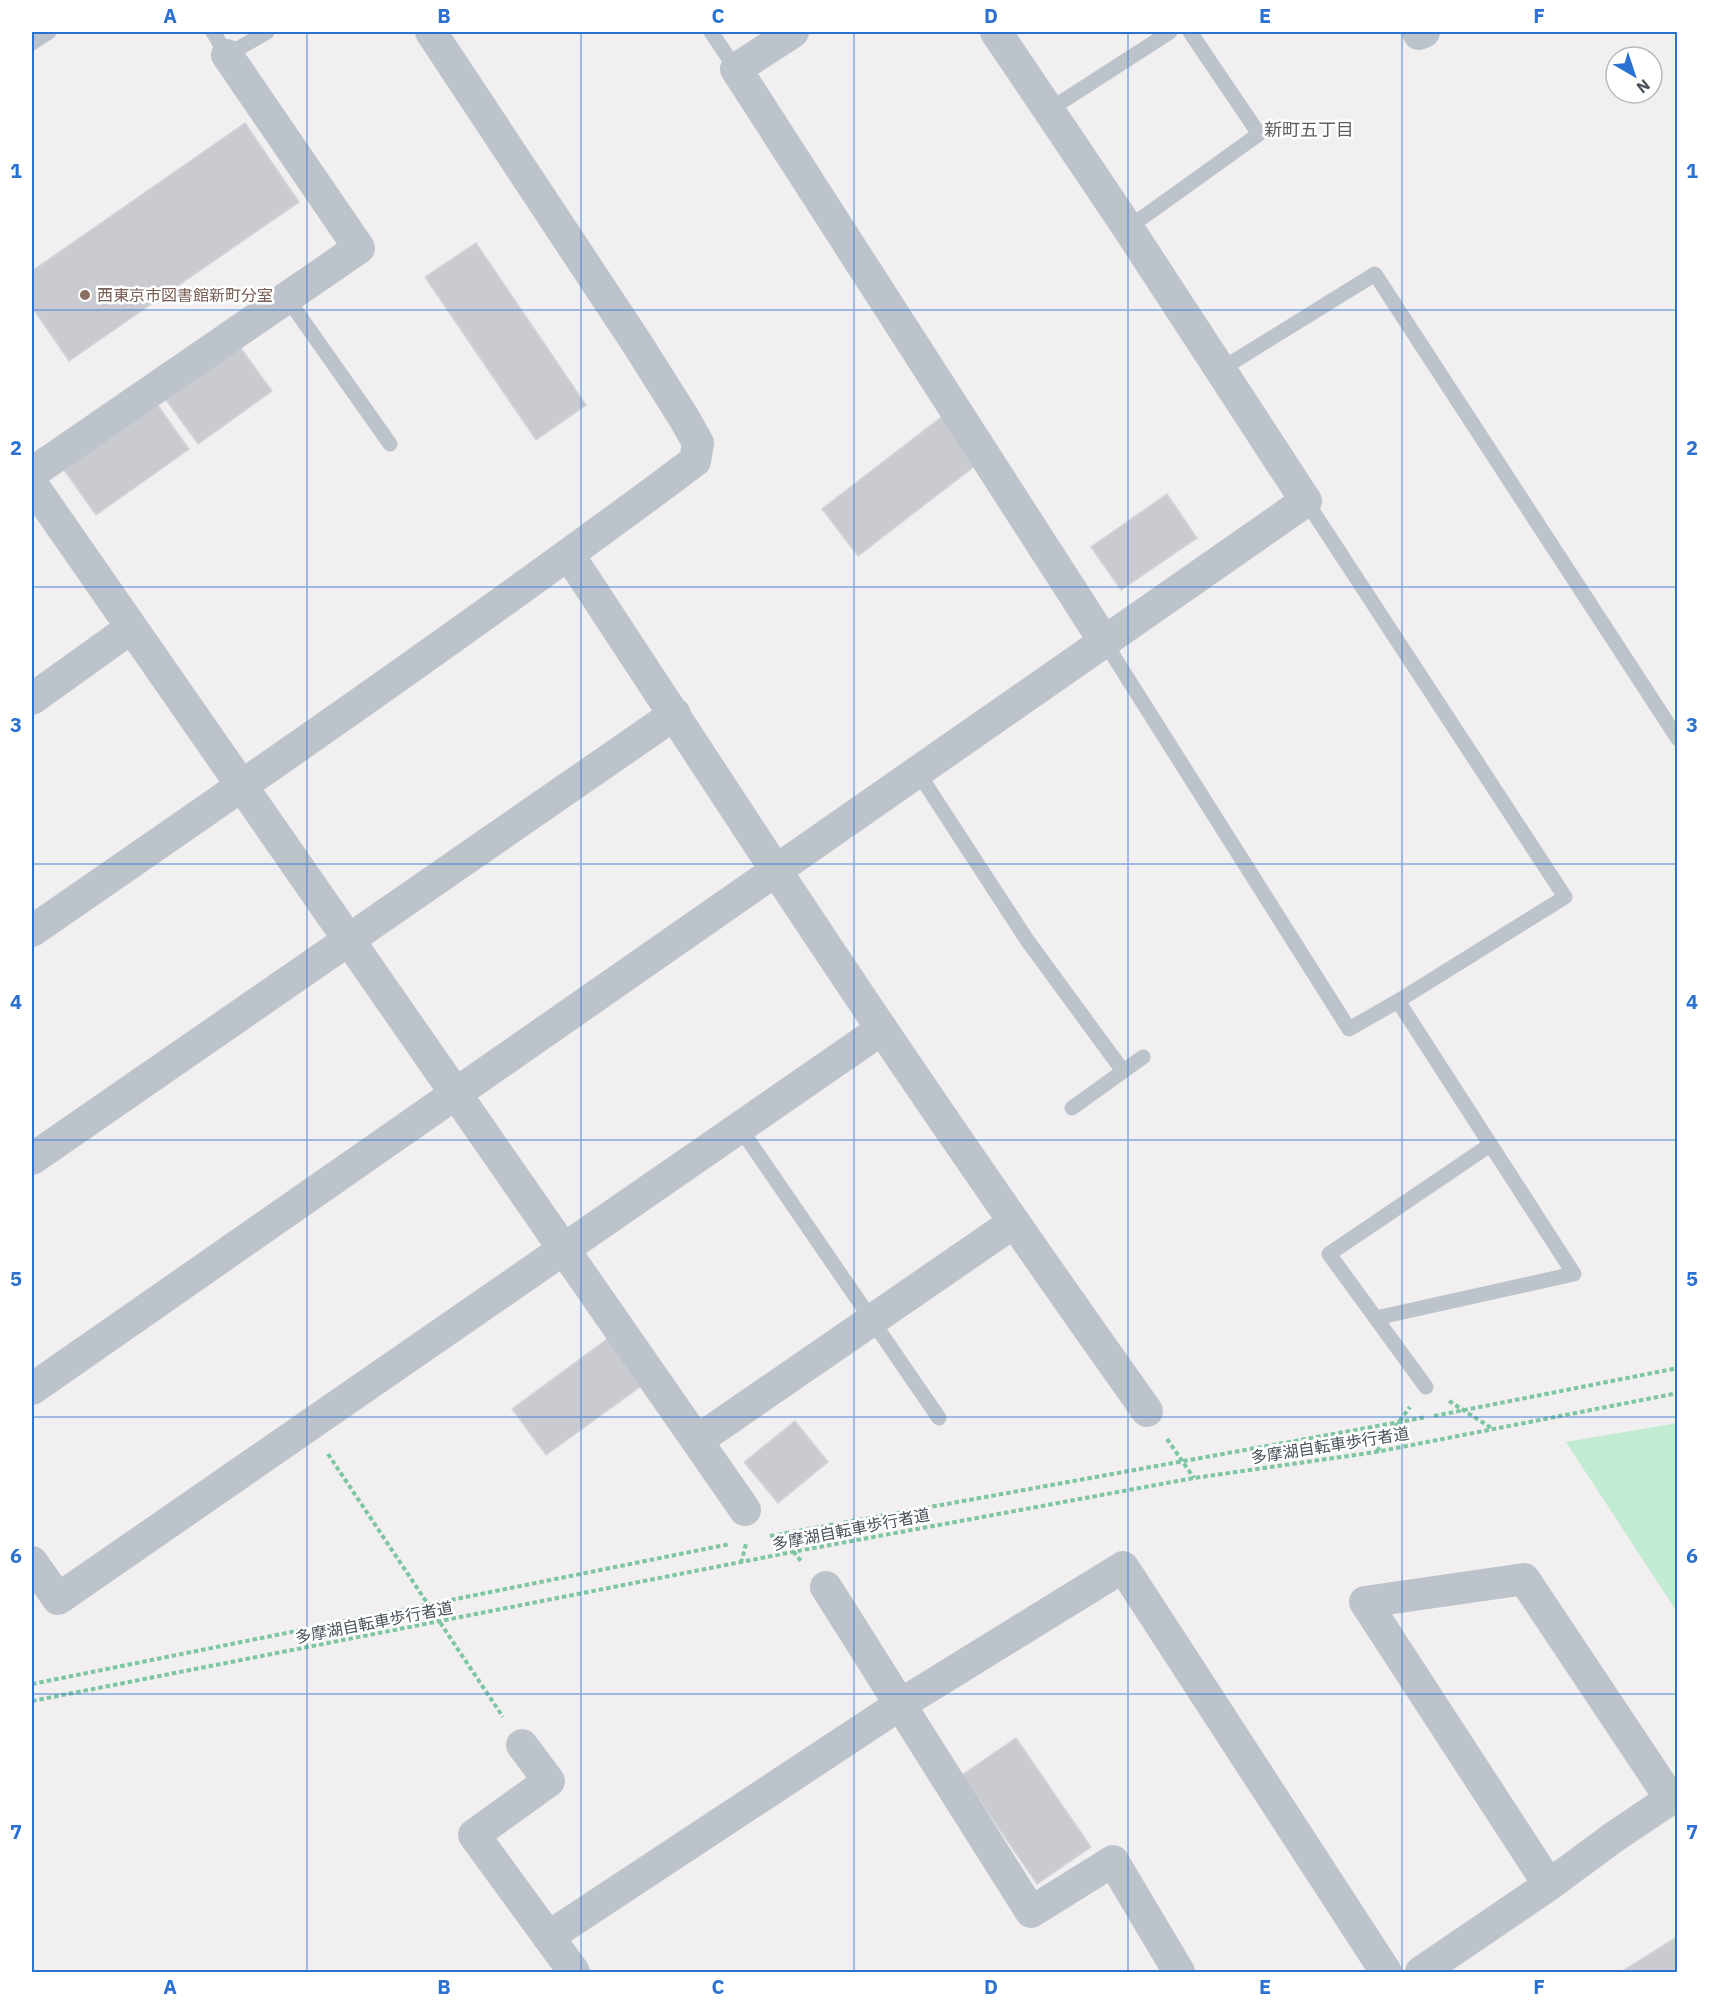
<svg xmlns="http://www.w3.org/2000/svg" width="1709" height="2004" font-family="'IBM Plex Sans','Noto Sans JP',sans-serif">
<rect width="100%" height="100%" fill="#f1efef"/>
<path fill="#c1ebd2" d="M1677,1423H1678L1677,1612L1566,1442Z"/>
<path fill="#c9cbd1" stroke="#d3d5da" stroke-width="1.5" d="M245,123L299,202L69,361L32,307V271Z
M476,243L586,405L536,440L425,277Z
M240,347L272,391L198,444L166,400Z
M157,404L189,449L96,515L64,470Z
M944,415L980,462L858,556L822,509Z
M1167,494L1197,538L1121,590L1091,547Z
M610,1337L644,1384L546,1455L512,1409Z
M795,1421L828,1462L778,1503L744,1462Z
M1016,1738L1091,1847L1037,1884L962,1775Z
M1678,1936V1972H1621Z"/>
<g fill="none" stroke-linecap="round" stroke-linejoin="round">
<path stroke="#7dc6a2" stroke-width="4" stroke-dasharray="4.5 3" stroke-linecap="butt" d="M1449,1401L1493,1429
M1434,1416L1678,1368
M1167,1439L1194,1478
M1377,1451L1410,1407
M328,1454L503,1717
M779,1534L801,1561
M770,1536L1427,1417
M741,1563L746,1544
M32,1684L730,1544
M32,1701L792,1552L1194,1478L1376,1452L1678,1393"/>
<path stroke="#bcc3cb" stroke-width="15" d="M213,32L227,55L267,32
M711,32L736,69
M32,43L49,32
M1049,110L1170,32
M1128,228L1259,134L1190,32
M287,298L390,444
M1220,370L1375,274L1678,739
M1104,641L1349,1029L1398,1001L1565,897L1306,501
M917,771L1027,940L1123,1071
M1072,1108L1143,1057
M740,1128L939,1418
M1376,1318L1574,1274L1398,1001
M1426,1387L1329,1254L1490,1145"/>
<path stroke="#bcc3cb" stroke-width="32" d="M793,32L736,69L1104,641
M1418,32L1419,34L1424,32
M32,473L359,248L227,55
M32,484L745,1510
M569,555C639,660 707,767 777,872C897,1054 1021,1234 1147,1411
M32,699L131,628
M32,931C255,777 478,623 695,461L698,443L684,418L638,345L431,32
M32,1159L675,714
M32,1389L1306,501L1128,228L996,32
M698,1440L1013,1223
M32,1562L58,1599L882,1029
M826,1587L1031,1912L1113,1861L1179,1972
M522,1745L549,1781L474,1835L574,1972
M1549,1885L1365,1602L1524,1579L1670,1798
M548,1937L901,1704L1123,1567L1386,1972
M1421,1972L1549,1885L1614,1837L1678,1794"/>
</g>
<path fill="none" stroke="#2a71d1" stroke-width="1.5" stroke-opacity="0.55" d="M307,32V1972M581,32V1972M854,32V1972M1128,32V1972M1402,32V1972M32,310H1678M32,587H1678M32,864H1678M32,1140H1678M32,1417H1678M32,1694H1678"/>
<circle fill="#8d6e63" stroke="#fff" stroke-width="2" cx="85" cy="295" r="6"/>
<g text-anchor="middle" dominant-baseline="central" stroke-width="5" stroke-linejoin="round" paint-order="stroke">
<g font-size="16" fill="#785e54" stroke="#fff" text-anchor="start">
<text x="97" y="295">西東京市図書館新町分室</text>
</g>
<g font-size="16" fill="#49525b" stroke="#fff">
<text transform="translate(1330 1445) rotate(-9)">多摩湖自転車歩行者道</text>
<text transform="translate(851 1529) rotate(-11)">多摩湖自転車歩行者道</text>
<text transform="translate(374 1622) rotate(-11)">多摩湖自転車歩行者道</text>
</g>
<g font-size="18" fill="#5c5f63" stroke="#fff">
<text x="1309" y="129">新町五丁目</text>
</g>
</g>
<rect width="1709" height="2004" fill="none" stroke="#ffffff" stroke-width="66"/>
<g transform="translate(1634 75) rotate(141)"><circle r="28" fill="#ffffff" stroke="#b6babd" stroke-width="1.5"/>
<path d="M0-4.5L10 22L0 15L-10 22Z" fill="#2a71d1"/>
<text y="-9" font-size="16" font-weight="bold" text-anchor="middle" fill="#49525b">N</text>
</g>
<rect x="33" y="33" width="1643" height="1938" fill="none" stroke="#2a71d1" stroke-width="2"/>
<g font-size="20" text-anchor="middle" font-weight="bold" fill="#2a71d1">
<text x="170" y="23">A</text>
<text x="444" y="23">B</text>
<text x="718" y="23">C</text>
<text x="991" y="23">D</text>
<text x="1265" y="23">E</text>
<text x="1539" y="23">F</text>
<text x="16" y="178">1</text>
<text x="1692" y="178">1</text>
<text x="16" y="455">2</text>
<text x="1692" y="455">2</text>
<text x="16" y="732">3</text>
<text x="1692" y="732">3</text>
<text x="16" y="1009">4</text>
<text x="1692" y="1009">4</text>
<text x="16" y="1286">5</text>
<text x="1692" y="1286">5</text>
<text x="16" y="1563">6</text>
<text x="1692" y="1563">6</text>
<text x="16" y="1839">7</text>
<text x="1692" y="1839">7</text>
<text x="170" y="1994">A</text>
<text x="444" y="1994">B</text>
<text x="718" y="1994">C</text>
<text x="991" y="1994">D</text>
<text x="1265" y="1994">E</text>
<text x="1539" y="1994">F</text>
</g>
</svg>
